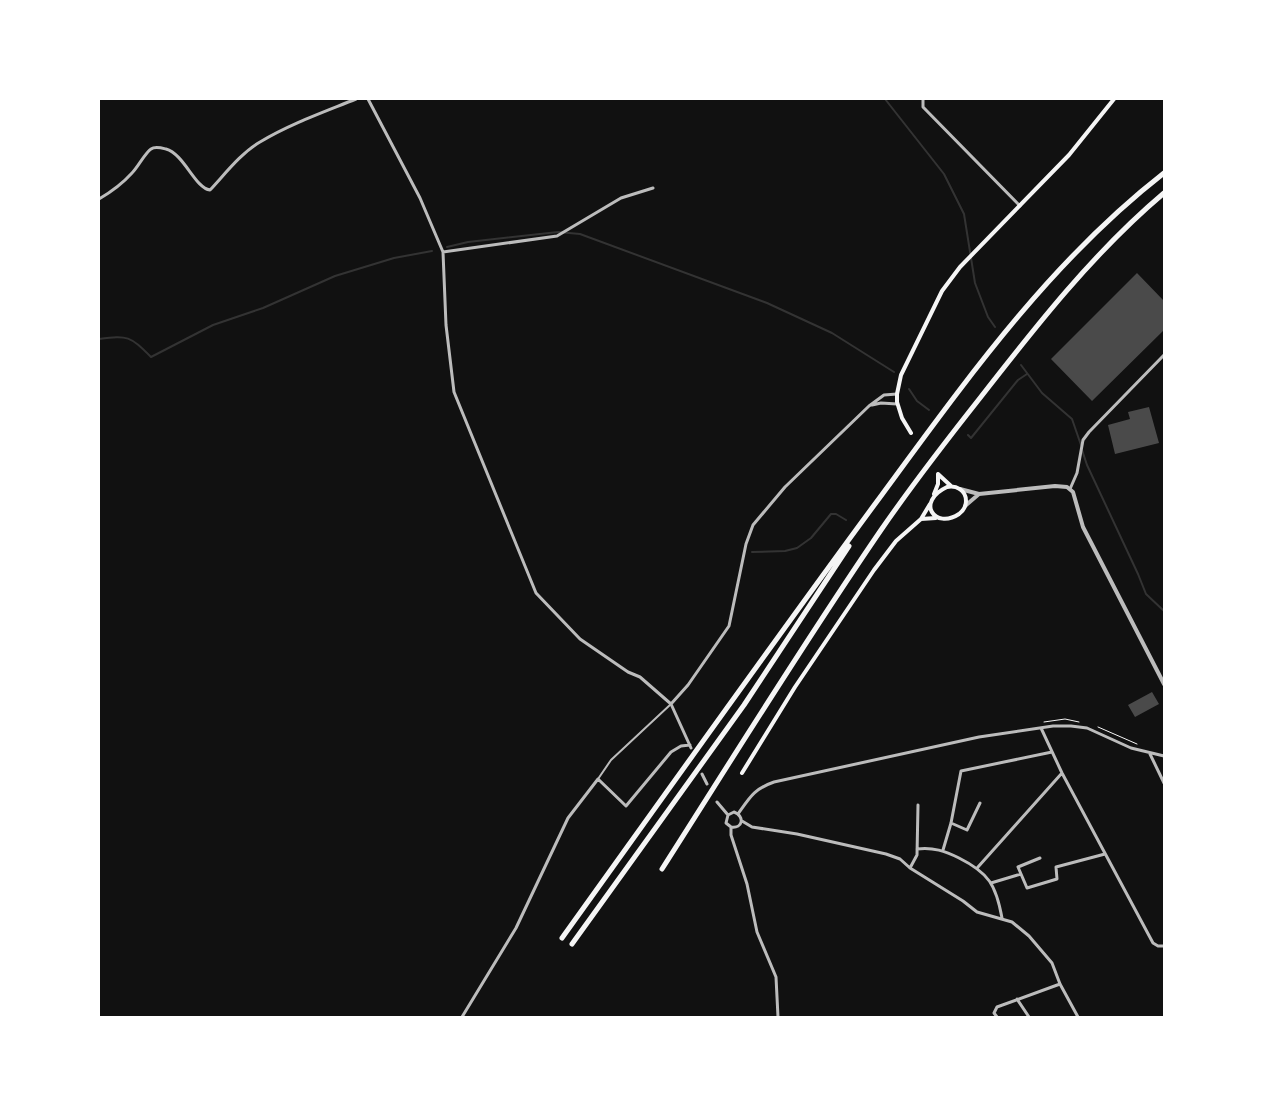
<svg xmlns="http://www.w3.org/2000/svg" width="1263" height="1116" font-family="'Golos Text',sans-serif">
<rect width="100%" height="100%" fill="#111"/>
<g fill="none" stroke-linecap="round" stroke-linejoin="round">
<path stroke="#333" stroke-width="2" d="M885,99L944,174L964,214L975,283L988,317L995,327
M447,247L468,242L558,232L580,234L767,303L832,333L894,372
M99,339C128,335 130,336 151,357L213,325L263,308L335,276L394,258L432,251
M1021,365L1042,393L1072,419L1081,445
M909,389L917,401L929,410
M968,435L971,438L1018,380L1027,374
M1082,450L1087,465L1138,574L1146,594L1164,611
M752,552L785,551L797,548L811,538L831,514H836L846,520"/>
</g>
<path fill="#4a4a4a" d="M1137,273L1164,301V330L1092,401L1051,359Z
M1149,407L1159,443L1115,454L1108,425L1130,419L1128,412Z
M1152,692L1159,704L1135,717L1128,705Z"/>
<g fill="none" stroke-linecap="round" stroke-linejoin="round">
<path stroke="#f5f5f5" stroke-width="1" d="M1044,722L1065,719L1079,722
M1098,727L1137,744"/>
<path stroke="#bcbcbc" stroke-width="2" d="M598,779L611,760L671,704"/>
<path stroke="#bcbcbc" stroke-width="3" d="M368,99L420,198L443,252L446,325L454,392L536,593L580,639L628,672L640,677L671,704L691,748
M923,99V107L1020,206
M99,199C111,192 123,183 132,173C138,167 145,153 151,149C155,146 162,148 166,149C184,154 195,188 210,190C225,174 241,153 260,142C290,124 324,112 356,99
M443,252L557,236L621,198L653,188
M872,405L881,403L897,404
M1070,489L1077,473L1083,440L1089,432L1164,355
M671,704L688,685L729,626L746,544L753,525L785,487L869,406L884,395L897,394
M1041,728L1062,773L1153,943L1158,946H1164
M1150,754L1164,783
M702,774L707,784
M717,802L728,815
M738,814C750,797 754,789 774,782L979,737L1053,726H1071L1087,728L1131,748L1164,756
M728,815L734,812C745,816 743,829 731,827
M728,815L726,823L731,827
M742,821L752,827L797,834L886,854L900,859L910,868L963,901L977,912L1012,922L1029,936L1052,963L1060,984L1078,1017
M951,823L967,830L980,803
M731,827V835L747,884L757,932L776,977L778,1017
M917,849C933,847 945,851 959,858C989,873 996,885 1002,918
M943,850L951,823L961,771L1052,752
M978,867L1062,773
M910,868L917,855L918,805
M1021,874L1018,867L1040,858
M991,883L1021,874L1027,888L1057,879L1056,867L1105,854
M1017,999L1029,1017
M462,1017L516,928L568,818L598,779L626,806L671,752L681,746L690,745
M997,1017L994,1013L997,1007L1060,984"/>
<path stroke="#bcbcbc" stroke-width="4" d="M960,489L979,494L1055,486L1067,487L1073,492L1083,527L1164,684
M965,506L979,494"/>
<path stroke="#f5f5f5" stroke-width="4" d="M911,433L902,418L897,402V394L901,375L942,291L960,267L1069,155L1114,99
M938,474L951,486
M947,487C956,485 966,490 966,501C966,506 963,511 959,514C935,530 915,502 947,487Z
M934,494L938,484V474
M921,519L936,518
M742,773L795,687L874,570L896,541L921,519L930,504"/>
<path stroke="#f5f5f5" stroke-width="5" d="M662,869C734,756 805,641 881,530C912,485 946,441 980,398C1036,326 1094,252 1164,193
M562,938C666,793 769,648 875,504C962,386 1047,264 1164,173
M572,944L744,705L849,546"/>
</g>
<rect width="1263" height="1116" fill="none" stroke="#ffffff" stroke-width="200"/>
</svg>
